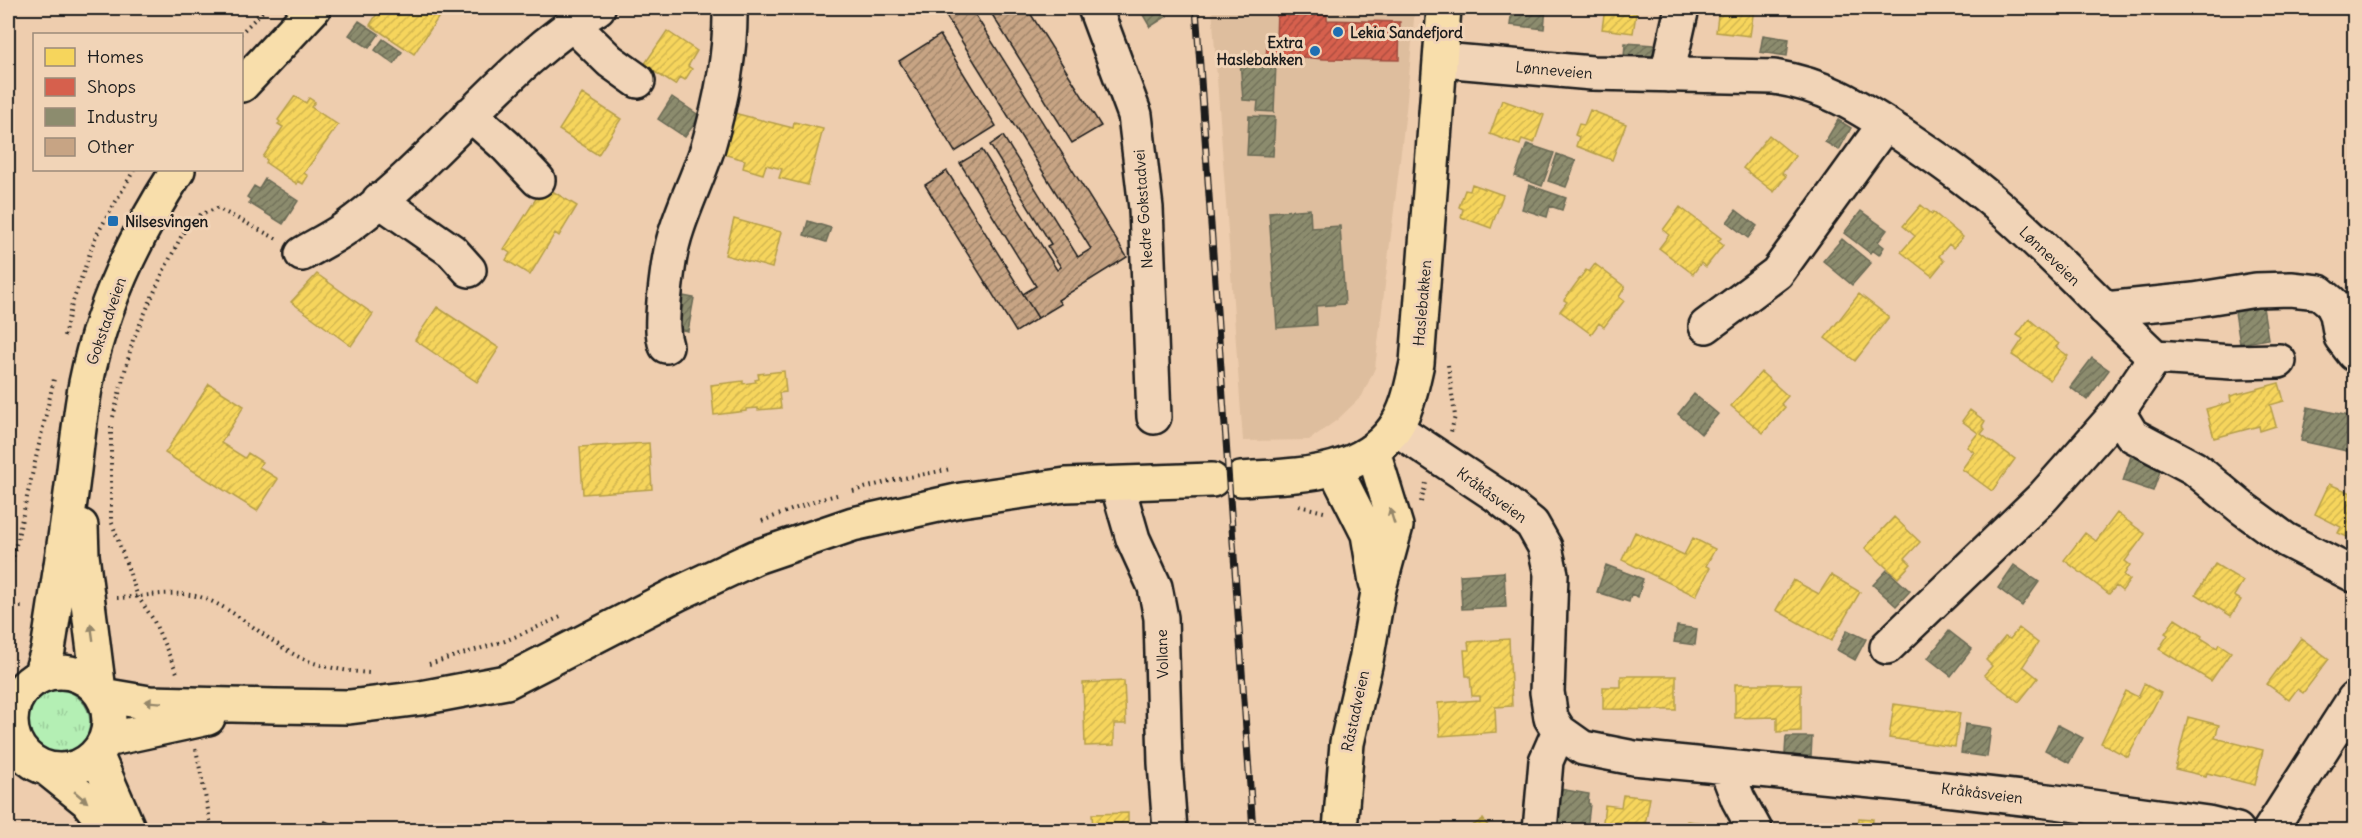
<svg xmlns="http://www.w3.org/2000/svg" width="2362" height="838" font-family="Delius,sans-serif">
<defs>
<pattern id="grass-tufts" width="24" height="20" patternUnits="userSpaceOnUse" patternTransform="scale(1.5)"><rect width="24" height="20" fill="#b4efb4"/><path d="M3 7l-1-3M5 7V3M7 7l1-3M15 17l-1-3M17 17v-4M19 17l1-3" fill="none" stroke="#9acc9a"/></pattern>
<pattern id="homes-hatch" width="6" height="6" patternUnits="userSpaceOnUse" patternTransform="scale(1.5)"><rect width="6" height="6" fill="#f6d55c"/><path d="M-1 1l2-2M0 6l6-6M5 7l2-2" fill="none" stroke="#d2b64f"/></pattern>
<pattern id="shops-hatch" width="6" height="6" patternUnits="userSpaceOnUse" patternTransform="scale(1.5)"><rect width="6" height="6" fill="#d6604d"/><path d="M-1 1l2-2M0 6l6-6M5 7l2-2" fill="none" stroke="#ad4e3f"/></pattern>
<pattern id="industry-hatch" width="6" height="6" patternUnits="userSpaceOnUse" patternTransform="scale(1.5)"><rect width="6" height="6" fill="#8c8c6e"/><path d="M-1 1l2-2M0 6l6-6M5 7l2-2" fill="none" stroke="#72725a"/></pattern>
<pattern id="building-hatch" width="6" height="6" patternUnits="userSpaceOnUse" patternTransform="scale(1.5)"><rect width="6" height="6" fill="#c7a484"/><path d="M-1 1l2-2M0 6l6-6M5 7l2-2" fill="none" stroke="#a1856b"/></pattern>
</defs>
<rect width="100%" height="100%" fill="#eecdae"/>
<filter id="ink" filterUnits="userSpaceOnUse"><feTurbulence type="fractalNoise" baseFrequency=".0167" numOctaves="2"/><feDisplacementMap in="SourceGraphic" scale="12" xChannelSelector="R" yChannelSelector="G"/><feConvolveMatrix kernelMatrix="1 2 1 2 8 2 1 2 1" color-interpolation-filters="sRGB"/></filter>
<g filter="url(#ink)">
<path fill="#debe9e" d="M1212,8H1415L1406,110L1375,368L1362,396L1337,420L1309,440L1243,441Z"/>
<path fill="url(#grass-tufts)" stroke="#688668" stroke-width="1.5" d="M26 722a32 32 0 1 1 64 0a32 32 0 1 1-64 0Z"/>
<path fill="url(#homes-hatch)" stroke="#b59e49" stroke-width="1.5" d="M398,8H422L438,18L414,54L370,25L378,12L381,14L384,9L393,15Z
M1605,8H1637L1633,33L1602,29Z
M1719,8H1754L1750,36L1716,32Z
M667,31L697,51L688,66L692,69L685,80L680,77L675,85L644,65Z
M582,94L621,119L598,155L559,130Z
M295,96L306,103L309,98L315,102L311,107L338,125L304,173L308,176L303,184L298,181L297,184L266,163L267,160L263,157L283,127L278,124L280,122L278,120Z
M1502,100L1544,115L1534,143L1522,139L1520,145L1490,134Z
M1590,110L1626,124L1612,160L1576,146L1579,137L1575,135L1579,124L1584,125Z
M730,112L793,128L794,122L823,129L808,185L779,178L782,169L766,165L763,174L743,168L745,160L719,153Z
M1769,135L1795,156L1782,173L1786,176L1774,192L1743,168Z
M1472,184L1503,195L1491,228L1461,217L1463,209L1459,207L1465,190L1470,191Z
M544,186L577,206L559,236L555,233L530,275L506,260L510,253L504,249Z
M1921,205L1932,214L1933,212L1963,237L1953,248L1949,244L1939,256L1944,261L1932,276L1901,252L1915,236L1903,226Z
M1680,207L1721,238L1718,241L1723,245L1706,267L1701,263L1693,274L1659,248L1669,235L1663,230Z
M734,219L781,232L772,268L725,255Z
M1595,264L1625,287L1619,297L1624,301L1604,327L1599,323L1591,334L1560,311L1567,302L1564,300L1586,270L1589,272Z
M317,274L373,314L351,346L291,302Z
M1859,294L1889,317L1855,361L1825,338Z
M437,307L499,348L477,382L415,340Z
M2029,319L2059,344L2056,347L2068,356L2050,380L2012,355L2023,339L2017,335Z
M784,371L786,392L779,393L781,408L758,410V408L746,409V411L714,415L711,385L743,381V384L756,382L755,380L759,379L758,374Z
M1761,372L1788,396L1781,404L1785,407L1763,433L1731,406Z
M2279,383L2284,401L2270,405L2276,426L2260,431L2259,426L2214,438L2206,409L2231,402L2230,396Z
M209,384L244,406L221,443L245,458L248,453L262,462L259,467L278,479L257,511L165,453Z
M1970,410L1985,421L1982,426L1985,429L1981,434L2015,459L1992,491L1962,469L1974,452L1967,447L1978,433L1962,421Z
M649,443L652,489L583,494L580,447Z
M2329,484L2354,494V540L2338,533L2341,527L2315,514Z
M2117,513L2145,534L2125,561L2130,565L2124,575L2130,580L2122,591L2116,586L2109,594L2064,560L2085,533L2096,541Z
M1894,517L1920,542L1905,558L1911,564L1898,578L1865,548Z
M1635,532L1684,555L1693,538L1715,549L1706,566L1710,568L1696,596L1622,560Z
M2215,564L2243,581L2234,596L2241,600L2231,616L2196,594Z
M1831,575L1860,592L1831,641L1776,610L1793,580L1819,594Z
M2175,619L2202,636L2201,638L2217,648L2219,644L2231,652L2211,681L2159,649L2168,635L2165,633Z
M2019,628L2038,643L2023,666L2038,678L2019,702L1984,675L1992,666L1986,660L2005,637L2010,639Z
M2301,638L2329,659L2303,693L2297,689L2289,700L2267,684Z
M1509,639L1512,706L1495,707L1496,732L1440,736L1438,703L1480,700V696H1472L1470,676H1466L1464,650H1469L1468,642Z
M1621,676H1676V710L1603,709V687H1621Z
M1124,681L1126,724H1114V745L1085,746L1083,683Z
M1735,684H1801V731L1777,732V717L1735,718Z
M2144,684L2161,693L2128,757L2101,743L2126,691L2138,697Z
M1894,704L1960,713L1955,747L1889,738Z
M2188,717L2219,725L2215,738L2263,750L2255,785L2207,773L2206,776L2175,769Z
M1623,795L1650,798L1644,830H1602L1605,805L1621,807Z
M1128,813V830H1093L1092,814Z
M1859,818L1873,819L1872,830H1830L1831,822L1858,825Z
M1483,819L1491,830H1466Z
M1687,821L1730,826L1729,830H1686Z"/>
<path fill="url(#shops-hatch)" stroke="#9e4c3e" stroke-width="1.5" d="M1277,8H1327V20L1400,22L1399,60L1324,59L1276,55V62H1266L1267,43H1276Z"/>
<path fill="url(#industry-hatch)" stroke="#6a6a55" stroke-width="1.5" d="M1139,8H1164H1162L1167,16L1150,27Z
M1512,8H1546L1544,29L1510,25Z
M359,21L379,34L369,48L349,35Z
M1763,35L1789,39L1787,56L1760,52Z
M383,39L402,52L394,64L375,50Z
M1625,43L1654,45L1653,59L1624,58Z
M1240,61L1276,62L1274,112L1257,111L1258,101L1243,100Z
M672,97L700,116L685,137L658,119Z
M1249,116L1275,117L1273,156L1247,155Z
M1838,120L1851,128L1839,150L1825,142Z
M1527,144L1554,153L1542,186L1515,176Z
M1557,154L1576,161L1566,187L1548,181Z
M265,179L298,201L283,224L249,203L251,200L247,197L254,186L259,189Z
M1529,185L1566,198L1562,210L1550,206L1547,217L1522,209Z
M1310,209L1311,228L1340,226L1345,304L1316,306L1317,325L1277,328L1269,212Z
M1736,210L1757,226L1748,238L1727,222Z
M1861,211L1887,230L1878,242L1884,247L1879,255L1872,250L1870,253L1844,233Z
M808,221L831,228L826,242L804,235Z
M1842,239L1871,263L1852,285L1823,261Z
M678,295L694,298L688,331L672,328Z
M2263,307L2268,339L2240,344L2235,312Z
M2092,358L2109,370L2087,400L2070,387Z
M1694,394L1718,414L1701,434L1678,414Z
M2308,407L2354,417L2347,451L2301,441Z
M2132,453L2163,463L2153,491L2123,481Z
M1606,565L1643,579L1638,597L1631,594L1629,602L1597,592Z
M2014,565L2039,582L2022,606L1998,588Z
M1887,570L1910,591L1896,606L1873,585Z
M1504,572L1506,607L1462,609L1460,575Z
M1677,626L1697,629L1695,645L1674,642Z
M1847,630L1866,639L1855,660L1837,650Z
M1949,631L1972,649L1951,676L1928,658Z
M1965,724L1991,728L1987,757L1961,753Z
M2058,725L2083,738L2069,763L2045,750Z
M1786,737H1812L1811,757H1787L1785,753Z
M1560,789L1589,794L1588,803L1590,804L1587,830H1556Z
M1881,826L1902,829V830H1881Z"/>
<path fill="url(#building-hatch)" stroke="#1c1c1c" stroke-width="1.5" d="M941,8H971L1127,257L1058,300L1061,304L1038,318L1023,294L1036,286L960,163L982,150L1057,270L1061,267L1047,246L1051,244L990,145L1003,136L1078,257L1091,249Z
M988,8H1027L1101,126L1072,143Z
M940,35L996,126L955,152L899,61Z
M947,171L1038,318L1016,332L925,185Z
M325,821L344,830H320Z"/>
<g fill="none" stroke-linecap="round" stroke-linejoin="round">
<g stroke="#1c1c1c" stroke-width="38">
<path id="minor" d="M1095,8L1135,115L1146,208L1154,417
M571,23L610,61L638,81
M1442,60L1592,73L1774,77C1825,85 1856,105 1898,132C1932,155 1966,178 1997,205C2052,253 2102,307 2155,357L2118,412L2132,435L2194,468L2241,507L2286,540L2354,575
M1667,75L1682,8
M470,114L506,146L538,180
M379,200L452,251L469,270
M302,254C317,245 332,238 346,228C375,207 404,181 429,156C483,104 533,46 598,8
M2105,309L2194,300L2256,290L2291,289L2319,292L2331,302L2337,314L2341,337L2354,354
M1706,326L1777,273L1885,124
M666,346C661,331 663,316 664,301C667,276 669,252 677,229C686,201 699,175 708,147C721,102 731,55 730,8
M2155,357L2232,362L2279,361
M1395,428L1496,495L1532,524L1545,547L1551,574L1547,692L1551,718L1559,731L1583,748L1634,758L1893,783L2056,802L2208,823L2237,830
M1117,484L1133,539L1155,587L1161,618L1165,763L1170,830
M1887,647L2043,497L2118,412
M1726,768L1738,799L1755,830
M1540,830L1546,761L1559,731
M2270,830L2354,699"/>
</g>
<g stroke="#1c1c1c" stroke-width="38">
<path id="major" d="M242,85L314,8
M1335,469L1368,534L1376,582
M1241,479C1295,475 1359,477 1394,429C1408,410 1412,385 1417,363L1444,8
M81,526L82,555L99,691
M11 721a49 49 0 1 1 98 0a49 49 0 1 1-98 0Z
M40,676L48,650C57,593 66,535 73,478C77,446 80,414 86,383C101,307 136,234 178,170
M102,695L149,703L275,706L349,707L421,698L506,682L677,594L756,557L853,524L961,500L1066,485L1212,480
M106,740L208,718
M96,754L129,830
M46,768L87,801L110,830
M1340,830L1347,743L1366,661L1378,592L1396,526L1373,451"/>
</g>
<path stroke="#1c1c1c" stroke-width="4" stroke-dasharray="1.5 4.5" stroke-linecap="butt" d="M240,34L266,8
M64,336L72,304L96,236L134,170
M1448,365L1455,416L1451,432
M113,417L133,340L164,270L183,233L200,215L217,208L279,240
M111,427V520L138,597L153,619L178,675
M853,491L894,480L951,469
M1421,502L1426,483
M1299,506L1324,512
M762,521L815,501L840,494
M8,580L54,379
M117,598C141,597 166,591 190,595C225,599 265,640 297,656C319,667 345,671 369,673
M8,607H24
M429,664L505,641L563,616
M196,749L212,830"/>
<use href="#minor" stroke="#f1d4b7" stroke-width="33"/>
<use href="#major" stroke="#f8deab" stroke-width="33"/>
<g stroke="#1c1c1c" stroke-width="7">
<path id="rail" d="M1196,8L1253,830"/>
</g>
<use href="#rail" stroke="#f1d4b7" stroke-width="4.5" stroke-dasharray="14" stroke-linecap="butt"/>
</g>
<defs><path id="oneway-solid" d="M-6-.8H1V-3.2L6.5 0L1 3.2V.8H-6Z" transform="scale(1.5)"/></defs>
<g fill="#95876b">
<use href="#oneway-solid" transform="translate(1392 516) rotate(-107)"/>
<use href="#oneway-solid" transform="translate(92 632) rotate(-98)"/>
<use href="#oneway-solid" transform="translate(153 702) rotate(-176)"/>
<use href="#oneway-solid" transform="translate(81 797) rotate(40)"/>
</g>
</g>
<g fill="#1f6fb2" stroke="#f1d4b7" stroke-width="2">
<circle cx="1338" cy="32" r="6"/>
<circle cx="1315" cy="51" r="6"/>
<rect x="107" y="215" width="12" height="12" rx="3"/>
</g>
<g text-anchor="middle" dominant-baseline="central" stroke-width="6" stroke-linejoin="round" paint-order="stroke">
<g font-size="15" font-weight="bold" fill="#1c1c1c" stroke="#f1d4b7" text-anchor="start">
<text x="1350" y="32">Lekia Sandefjord</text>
<text x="1303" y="42" text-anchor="end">Extra<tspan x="1303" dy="17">Haslebakken</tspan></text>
<text x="125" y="221">Nilsesvingen</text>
</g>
<g font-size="15" fill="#1c1c1c" stroke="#f1d4b7">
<text transform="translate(1554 70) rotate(5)">Lønneveien</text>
<text transform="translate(1143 209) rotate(-94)">Nedre Gokstadvei</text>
<text transform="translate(2050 256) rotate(44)">Lønneveien</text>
<text transform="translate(1422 303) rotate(-85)">Haslebakken</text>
<text transform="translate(106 321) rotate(-71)">Gokstadveien</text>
<text transform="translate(1492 495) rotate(36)">Kråkåsveien</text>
<text transform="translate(1162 654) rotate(-92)">Vollane</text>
<text transform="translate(1355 711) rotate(-78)">Råstadveien</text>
<text transform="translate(1982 793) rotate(7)">Kråkåsveien</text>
</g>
</g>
<rect width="2362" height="838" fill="none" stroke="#f1d4b7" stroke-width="30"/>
<rect x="15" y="15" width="2332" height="808" fill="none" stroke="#1c1c1c" stroke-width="2" filter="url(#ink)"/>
<rect x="33" y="33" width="210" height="138" fill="#f1d4b7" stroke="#9c8a79" stroke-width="1.5"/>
<rect x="45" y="48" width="30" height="18" fill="#f6d55c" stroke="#9c8a79" stroke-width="1.5"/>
<text x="87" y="63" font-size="18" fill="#1c1c1c">Homes</text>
<rect x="45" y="78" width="30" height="18" fill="#d6604d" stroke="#9c8a79" stroke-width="1.5"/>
<text x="87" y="93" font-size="18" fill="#1c1c1c">Shops</text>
<rect x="45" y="108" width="30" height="18" fill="#8c8c6e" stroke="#9c8a79" stroke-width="1.5"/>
<text x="87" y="123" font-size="18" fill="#1c1c1c">Industry</text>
<rect x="45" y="138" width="30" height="18" fill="#c7a484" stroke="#9c8a79" stroke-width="1.5"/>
<text x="87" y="153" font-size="18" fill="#1c1c1c">Other</text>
</svg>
